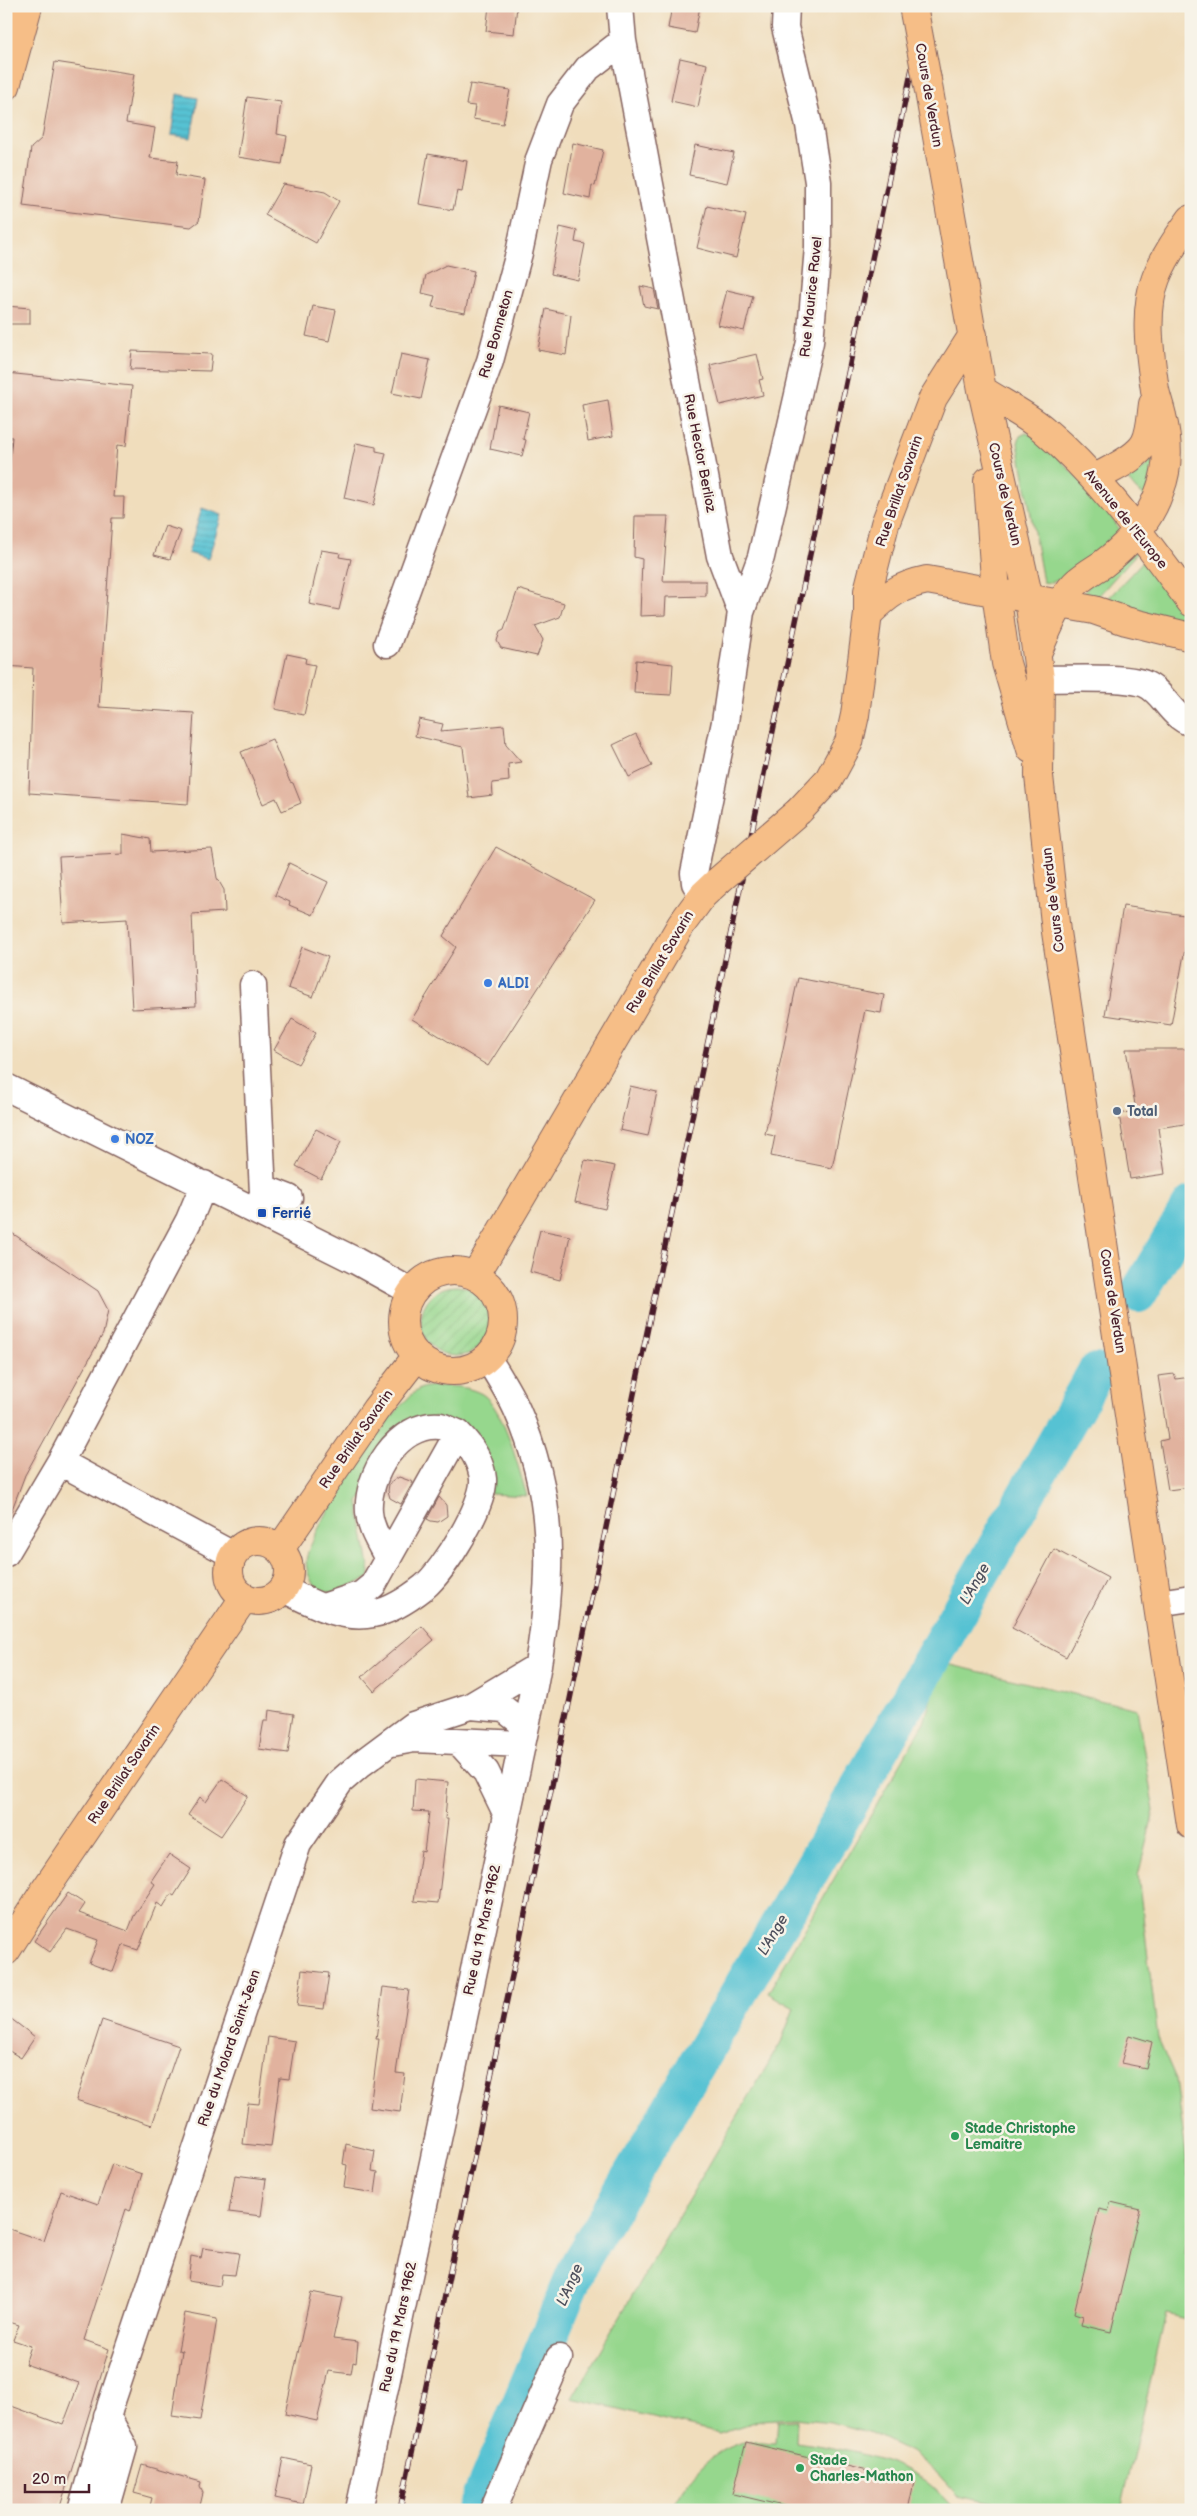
<svg xmlns="http://www.w3.org/2000/svg" width="1197" height="2516" font-family="'Balsamiq Sans',sans-serif">
<defs>
<pattern id="garden-furrows" width="10" height="10" patternUnits="userSpaceOnUse" patternTransform="scale(1.25)"><rect width="10" height="10" fill="#96d78d"/><path d="M-1 1l2-2M0 10L10 0M9 11l2-2" fill="none" stroke="#83b87a"/></pattern>
<pattern id="water-rules" width="6" height="5" patternUnits="userSpaceOnUse" patternTransform="scale(1.25)"><rect width="6" height="5" fill="#57c2d3"/><path d="M0 2.5h6" fill="none" stroke="#4da6b5"/></pattern>
</defs>
<rect width="100%" height="100%" fill="#f7f3e8"/>
<filter id="ink" filterUnits="userSpaceOnUse"><feTurbulence type="fractalNoise" baseFrequency=".02" numOctaves="2"/><feDisplacementMap in="SourceGraphic" scale="10" xChannelSelector="R" yChannelSelector="G"/><feConvolveMatrix kernelMatrix="1 2 1 2 8 2 1 2 1" color-interpolation-filters="sRGB"/></filter>
<filter id="wash" filterUnits="userSpaceOnUse"><feTurbulence type="fractalNoise" baseFrequency=".0096" numOctaves="4" result="noise"/><feDisplacementMap in="SourceGraphic" scale="20" xChannelSelector="R" yChannelSelector="G"/><feGaussianBlur stdDeviation="1.12" result="paint"/><feColorMatrix in="noise" values="0 0 0 0 0 0 0 0 0 0 0 0 0 0 0 0 0 1.4 0 .05"/><feComposite in="paint" operator="in"/></filter>
<g filter="url(#wash)">
<rect width="100%" height="100%" fill="#f0ddbc"/>
<path fill="#96d78d" stroke="#707b5c" d="M1026,433L1037,437L1101,501L1120,530L1117,538C1102,550 1061,588 1043,582L1018,443L1020,436Z
M1154,457L1147,498L1136,490L1128,480L1147,466Z
M1137,550L1136,554L1093,602L1081,598L1090,584Z
M1144,560L1191,625L1102,605Z
M440,1386C455,1386 469,1387 482,1394C504,1407 519,1471 527,1496L491,1494L435,1416L358,1502L370,1573L369,1578L332,1593L315,1588C310,1578 304,1568 307,1556C312,1528 392,1408 415,1392C423,1386 431,1386 440,1386Z
M947,1664L1137,1709L1154,1811L1138,1876L1158,2038L1176,2079L1191,2193V2217L1184,2252L1191,2254V2320L1166,2314L1121,2510H1025L958,2496L938,2474L911,2452L872,2433L831,2422L795,2418L760,2420L720,2433L572,2398L781,2042L794,2008L768,1993L924,1723L934,1686Z
M797,2420L796,2442C837,2448 878,2455 915,2474C931,2482 944,2497 956,2510H671C685,2480 711,2450 745,2442C754,2440 767,2443 776,2443L778,2421Z"/>
<path fill="url(#garden-furrows)" stroke="#707b5c" d="M421 1321a35 35 0 1 1 70 0a35 35 0 1 1-70 0Z"/>
<path fill="url(#water-rules)" stroke="#50707f" d="M177,94L198,98L191,138L171,135Z
M202,508L222,515L208,559L188,553Z"/>
<g fill="none" stroke-linecap="round" stroke-linejoin="round">
<path stroke="#57c2d3" stroke-width="38" d="M1138,1294L1191,1205
M476,2510L579,2264L831,1836L1096,1372"/>
</g>
<g id="blocks">
<path fill="#e1b29e" d="M489,6H517L514,34L486,31Z
M672,6H700L695,33L668,28Z
M680,58L707,64L698,107L671,101Z
M55,62L134,74L126,123L155,128L150,158L178,161L176,175L205,180L199,221L191,227L23,206L31,148L42,138Z
M470,84L510,90L503,124L473,119L475,106L466,105Z
M247,97L281,102L277,134L287,136L282,164L238,157Z
M573,143L603,150L595,186L592,185L590,199L564,193Z
M695,145L734,153L727,183L689,175Z
M428,154L467,161L462,192L457,191L453,210L419,204Z
M283,184L325,192L339,201L316,243L265,215Z
M707,206L746,215L736,258L697,248Z
M560,227L577,231L575,242L585,244L578,280L551,274Z
M446,265L474,271L465,313L432,307L435,296L422,293L426,275Z
M640,286L654,289L658,309L644,306Z
M727,290L753,296L744,331L718,325Z
M6,306L30,308V324H6Z
M313,306L336,310L329,341L306,336Z
M546,309L571,315L566,355L538,350Z
M132,351L212,354L210,371L130,369Z
M401,354L430,360L421,399L392,393Z
M757,354L763,379L759,380L763,395L720,405L710,365Z
M6,373L132,386L126,446L117,445L113,497H124L123,518H112L99,707L194,713L188,804L29,793L33,668L6,666V508L12,437L6,436Z
M608,400L613,436L588,441L582,405Z
M498,405L529,412L523,439L526,440L522,456L490,449Z
M356,443L376,447V451L386,453L374,505L344,498Z
M635,516H668L663,581H706V596L666,597L665,615L640,616L642,559L634,557Z
M165,526L181,531L170,559L154,555Z
M321,550L340,553L339,557L351,559L339,610L309,604Z
M518,589L564,603L560,617L535,626L543,640L537,656L501,648L497,641L500,632L504,630Z
M287,654L306,658L305,663L315,665L304,715L275,709Z
M636,660L673,664L671,695L634,693Z
M419,719L443,724L441,731L504,725L506,745L521,762L508,764L509,781L492,783L493,795L469,798L463,747L415,736Z
M636,734L652,766L629,777L613,745Z
M272,739L290,782L293,783L301,803L282,811L276,798L263,804L241,752Z
M123,834L150,839L151,852L212,849L217,878L224,890L225,912L192,914L196,1006L132,1009L127,919L63,923L59,857L123,854Z
M496,847L595,900L488,1066L412,1019L456,947L443,936Z
M289,863L328,882L313,915L289,905L290,902L275,895Z
M1123,906L1191,916L1171,1025L1105,1015Z
M302,947L328,957L313,997L288,988Z
M798,978L884,995L881,1013L865,1010L832,1168L771,1156L775,1136L765,1134Z
M292,1019L316,1033L298,1064L274,1050Z
M1126,1049H1191V1123L1158,1128L1165,1174L1130,1179L1119,1114L1136,1111Z
M630,1086L657,1092L648,1136L620,1130Z
M316,1129L341,1142L321,1179L296,1166Z
M585,1160L615,1166L605,1209L575,1202Z
M6,1229L98,1291L108,1310L103,1334L25,1475L8,1520Z
M540,1230L570,1236L560,1280L530,1272Z
M1174,1374L1176,1379L1191,1377V1487L1168,1490L1160,1441L1168,1439L1158,1376Z
M399,1477L413,1482L401,1504L390,1498L388,1491L389,1484Z
M439,1497L446,1505L447,1516L438,1522L431,1521L427,1519Z
M1054,1549L1108,1578L1066,1657L1012,1628Z
M422,1626L434,1640L374,1691L362,1677Z
M269,1710L294,1714L288,1753L259,1749L264,1720H268Z
M222,1779L248,1796L221,1836L188,1815L200,1797L206,1802Z
M415,1779L448,1782L445,1819H448L438,1903L414,1901L421,1851L424,1852L429,1812L413,1811Z
M169,1854L191,1869L174,1896L171,1894L163,1907L157,1903L138,1950L123,1945L113,1972L89,1963L98,1940L67,1929L50,1952L34,1941L68,1893L85,1904L79,1913L128,1931L134,1916L155,1884L151,1881Z
M302,1970L329,1973L324,2009L297,2006Z
M383,1987L409,1990L396,2073L405,2074L400,2112L370,2108L379,2039H376Z
M6,2015L35,2037L21,2058L6,2049Z
M102,2020L179,2046L152,2125L76,2100Z
M1129,2035L1152,2042L1146,2068L1121,2063Z
M268,2037L295,2041L289,2079L280,2078L271,2147L243,2144L248,2103L259,2104Z
M346,2144L375,2151L372,2171L378,2172L375,2193L344,2188L347,2165L343,2164Z
M112,2164L142,2174L130,2211L126,2209L84,2340L109,2349L59,2510H20L6,2506V2404L63,2425L79,2383L25,2364L31,2346L13,2340L19,2325L6,2321V2228L44,2241L61,2191L98,2204Z
M235,2175L266,2179L261,2216L229,2212Z
M1111,2202L1140,2209L1111,2332L1081,2325L1083,2316L1074,2313L1099,2209L1108,2211Z
M203,2248L239,2253L235,2275L222,2274L220,2286L188,2281L191,2256L201,2258Z
M311,2292L342,2298L333,2339L358,2342L356,2363L353,2362L351,2374L329,2371L317,2421L285,2414Z
M185,2313L217,2319L200,2420L172,2416L182,2351L178,2350Z
M746,2442L914,2482L908,2510H800L733,2494Z
M283,2458L311,2464L303,2504L275,2498Z
M142,2465L201,2482L200,2487L203,2493L199,2510H149L152,2498L134,2493Z"/>
</g>
</g>
<g filter="url(#ink)">
<use href="#blocks" fill-opacity="0" stroke="#84625e" stroke-width="1"/>
<g fill="none" stroke-linecap="round" stroke-linejoin="round">
<g stroke="#84625e" stroke-width="29">
<path id="minor" d="M620,6L623,41L720,556L741,612L725,722L694,873L695,883L703,895
M741,612L761,557L810,342L818,247V182L809,125L785,27L786,6
M387,644L490,361L519,253L539,159L560,104L588,68L623,41
M1040,679C1064,679 1126,676 1145,684C1164,692 1169,715 1191,723
M253,985L263,1193
M6,1087L356,1261L412,1292
M258,1208L263,1193L271,1191L289,1198
M60,1462L189,1220L204,1184
M6,1553L60,1462L233,1555
M388,1559C381,1544 370,1529 369,1512C366,1476 398,1422 440,1426C445,1427 452,1431 458,1433
M283,1589C311,1602 341,1621 373,1614C390,1611 410,1598 424,1587C444,1570 485,1505 483,1479C481,1460 470,1445 458,1433L373,1585L362,1594L323,1607
M1158,1603L1191,1598
M471,1706L538,1666
M392,1743L414,1739L522,1744
M460,1743L486,1772L507,1815
M81,2510L111,2404L298,1844L340,1782L362,1763L413,1725L471,1706L504,1709L526,1726
M106,2510L124,2447L107,2416
M359,2510L526,1726C549,1616 565,1517 517,1410C509,1392 497,1374 487,1357
M493,2510L559,2358"/>
</g>
<g stroke="#84625e" stroke-width="30">
<path id="major" d="M927,80L982,390L1029,599L1040,679L1039,776L1056,932L1191,1825
M6,86L28,6
M982,390C1002,403 1025,414 1043,429C1102,479 1145,541 1191,602
M1096,478C1110,469 1136,459 1145,443C1151,432 1151,417 1153,404
M988,481L996,593L1006,663L1031,749
M868,614C889,594 899,586 927,580L1094,610L1126,621L1191,637
M1037,653C1048,629 1057,603 1075,584C1083,576 1094,570 1103,564C1128,545 1150,520 1160,490C1169,467 1168,440 1162,416C1160,407 1157,399 1155,390C1150,355 1143,311 1156,278C1164,257 1178,237 1191,219
M799,811L829,779L849,742L855,715L868,614V591L885,524L933,398L973,335
M403 1321a50 50 0 1 1 100 0a50 50 0 1 1-100 0Z
M475,1276L681,925L703,895L718,881
M229 1571a30 30 0 1 1 60 0a30 30 0 1 1-60 0Z
M280,1549L376,1409L417,1356
M6,1951L45,1890L244,1598"/>
</g>
<use href="#minor" stroke="#fff" stroke-width="26"/>
<use href="#major" stroke="#f6be87" stroke-width="28"/>
<g stroke="#4a1f2b" stroke-width="5.5">
<path id="rail" d="M400,2510L925,6"/>
</g>
<use href="#rail" stroke="#f7f3e8" stroke-width="4" stroke-dasharray="11" stroke-linecap="butt"/>
<g stroke="#84625e" stroke-width="30" stroke-linecap="butt">
<path id="major-bridge" d="M913,6L927,80
M718,881L799,811"/>
</g>
<use href="#major-bridge" stroke="#f6be87" stroke-width="28"/>
</g>
</g>
<g fill="#3f7fe0" stroke="#f7f3e8" stroke-width="2">
<circle cx="488" cy="983" r="5"/>
<circle cx="115" cy="1139" r="5"/>
</g>
<circle fill="#5c6f8a" stroke="#f7f3e8" stroke-width="2" cx="1117" cy="1111" r="5"/>
<rect fill="#1a4fb4" stroke="#f7f3e8" stroke-width="2" x="257" y="1208" width="10" height="10" rx="2.5"/>
<g fill="#2e9e5b" stroke="#f7f3e8" stroke-width="2">
<circle cx="955" cy="2136" r="5"/>
<circle cx="800" cy="2468" r="5"/>
</g>
<g text-anchor="middle" dominant-baseline="central" stroke-width="5" stroke-linejoin="round" paint-order="stroke">
<g font-size="14" fill="#4a1f2b" stroke="#f7f3e8">
<text transform="translate(929 95) rotate(80)">Cours de Verdun</text>
<text transform="translate(811 297) rotate(-84)">Rue Maurice Ravel</text>
<text transform="translate(496 334) rotate(-74)">Rue Bonneton</text>
<text transform="translate(700 453) rotate(79)">Rue Hector Berlioz</text>
<text transform="translate(899 491) rotate(-71)">Rue Brillat Savarin</text>
<text transform="translate(1005 494) rotate(77)">Cours de Verdun</text>
<text transform="translate(1126 519) rotate(51)">Avenue de l'Europe</text>
<text transform="translate(1053 900) rotate(-97)">Cours de Verdun</text>
<text transform="translate(660 962) rotate(-59)">Rue Brillat Savarin</text>
<text transform="translate(1113 1301) rotate(81)">Cours de Verdun</text>
<text transform="translate(356 1439) rotate(-55)">Rue Brillat Savarin</text>
<text transform="translate(124 1774) rotate(-56)">Rue Brillat Savarin</text>
<text transform="translate(482 1930) rotate(-78)">Rue du 19 Mars 1962</text>
<text transform="translate(229 2048) rotate(-71)">Rue du Molard Saint-Jean</text>
<text transform="translate(398 2327) rotate(-78)">Rue du 19 Mars 1962</text>
</g>
<g font-size="14" font-weight="bold" fill="#366cbe" stroke="#f7f3e8" text-anchor="start">
<text x="498" y="983">ALDI</text>
<text x="125" y="1139">NOZ</text>
</g>
<g font-size="14" font-weight="bold" fill="#4e5e75" stroke="#f7f3e8" text-anchor="start">
<text x="1127" y="1111">Total</text>
</g>
<g font-size="14" font-weight="bold" fill="#164399" stroke="#f7f3e8" text-anchor="start">
<text x="272" y="1213">Ferrié</text>
</g>
<g font-size="14" font-weight="bold" fill="#27864d" stroke="#f7f3e8" text-anchor="start">
<text x="965" y="2128">Stade Christophe<tspan x="965" dy="16">Lemaitre</tspan></text>
<text x="810" y="2460">Stade<tspan x="810" dy="16">Charles-Mathon</tspan></text>
</g>
<g font-size="15" font-style="italic" fill="#4e505d" stroke="#f7f3e8">
<text transform="translate(975 1584) rotate(-60)">L'Ange</text>
<text transform="translate(773 1935) rotate(-59)">L'Ange</text>
<text transform="translate(570 2285) rotate(-66)">L'Ange</text>
</g>
</g>
<rect width="1197" height="2516" fill="none" stroke="#f7f3e8" stroke-width="25"/>
<path d="M25 2484v8h64v-8" fill="none" stroke="#4a1f2b" stroke-width="2.5"/>
<text x="32" y="2484" font-size="15" fill="#4a1f2b" stroke="#f7f3e8" stroke-width="4" paint-order="stroke">20 m</text>
</svg>
